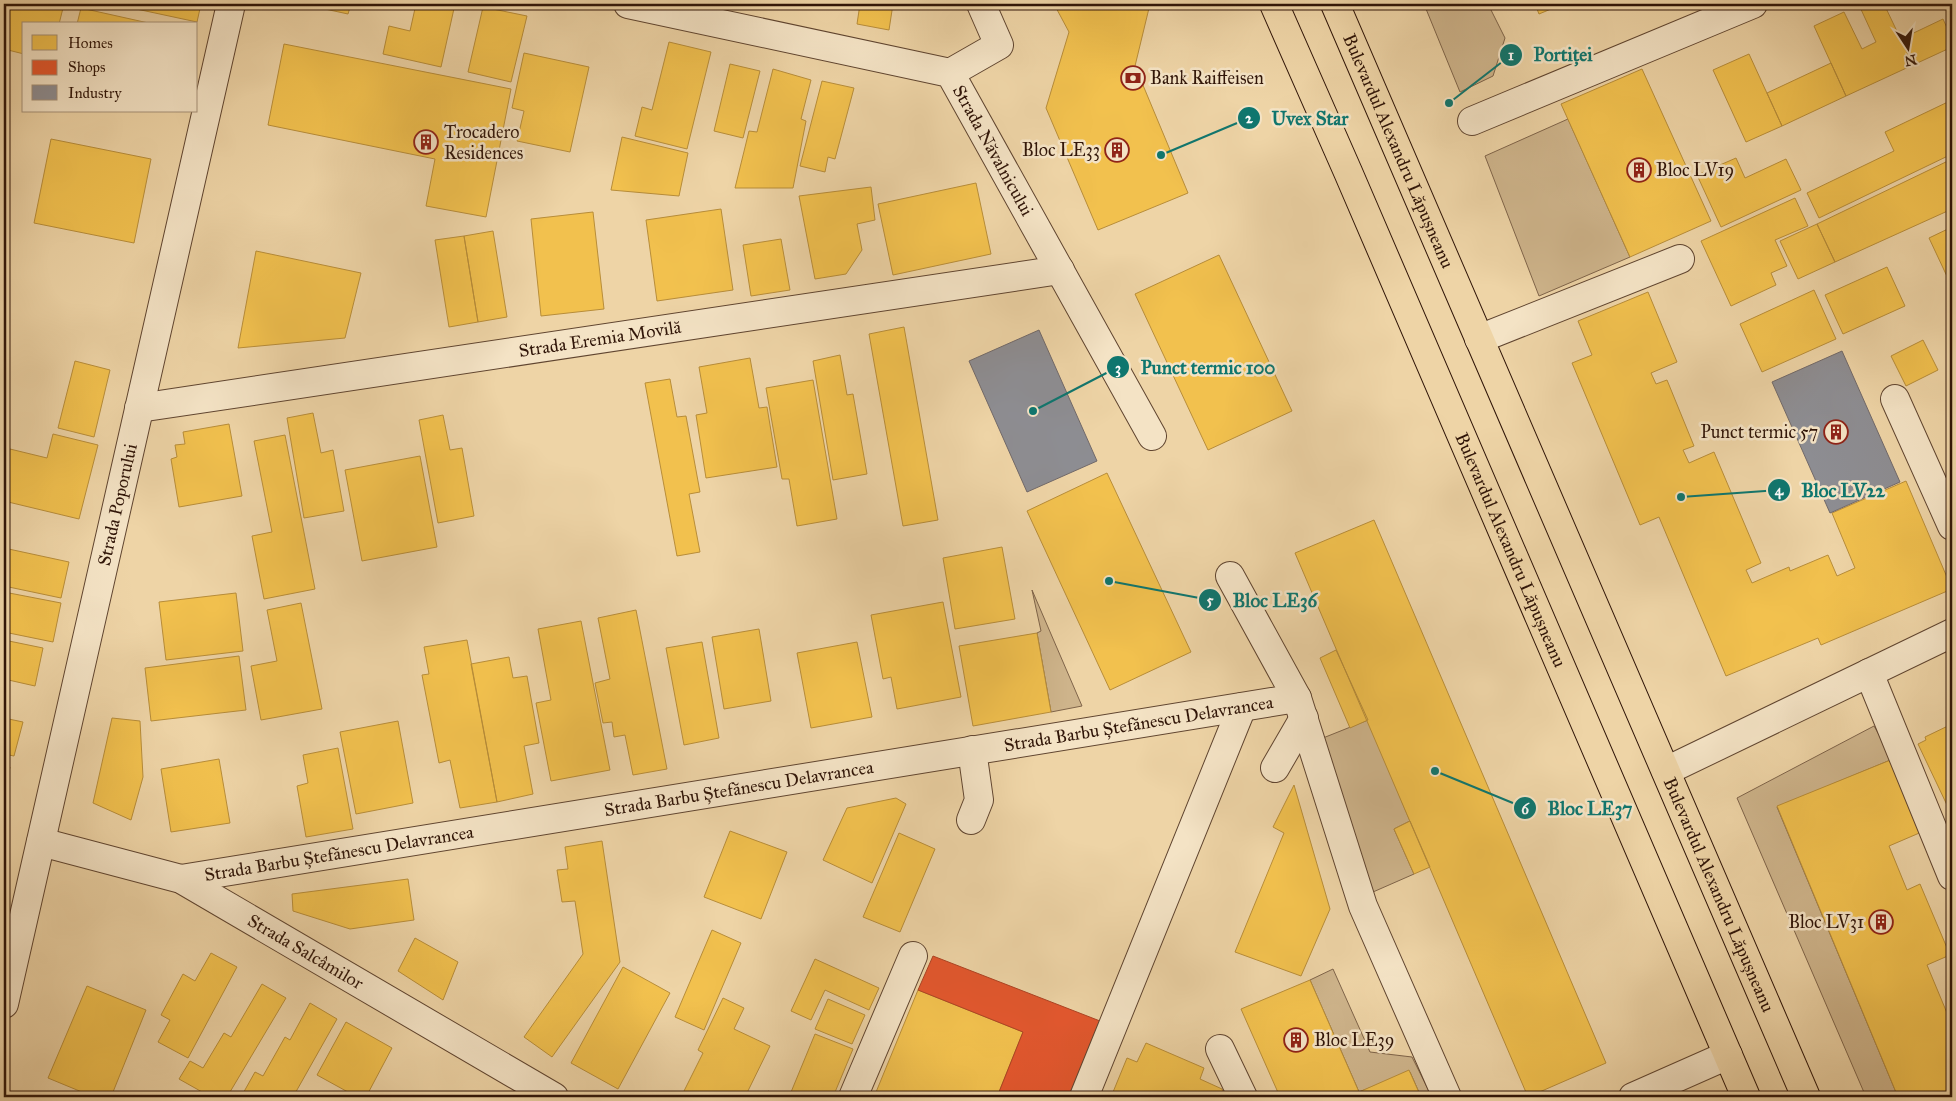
<svg xmlns="http://www.w3.org/2000/svg" width="1956" height="1101" font-family="'IM FELL Great Primer',serif">
<rect width="100%" height="100%" fill="#eed4a6"/>
<filter id="stains"><feTurbulence type="fractalNoise" baseFrequency=".004" numOctaves="4"/><feColorMatrix values="0 0 0 0 .2 0 0 0 0 .09 0 0 0 0 .02 0 0 0 .5 -.17"/></filter>
<radialGradient id="worn" r=".72"><stop offset=".6" stop-color="#630" stop-opacity="0"/><stop offset="1" stop-color="#630" stop-opacity=".3"/></radialGradient>
<path fill="#ceb48b" stroke="#7f644a" d="M1424,4H1488L1505,38L1493,76L1460,92Z
M1568,119L1630,257L1539,296L1485,156Z
M1032,590L1082,706L1051,712L1037,633L1041,631Z
M1368,720L1410,821L1394,829L1414,874L1373,892L1323,738Z
M1874,726L1893,759L1777,807L1898,1097H1866L1737,798Z
M1333,969L1370,1052L1412,1057L1432,1097H1421L1410,1072L1359,1092L1310,980Z"/>
<path fill="#f2c14e" stroke="#b88d39" d="M4,4H64L59,24H24V54L4,49Z
M113,4H201L197,22Z
M302,4H351L348,14Z
M416,4H455L441,67L383,54L389,26L410,31Z
M860,4H893L889,30L857,24Z
M1054,4H1150L1135,66L1188,193L1098,230L1046,108L1069,32Z
M1535,4H1563L1539,14Z
M1861,4H1884L1913,65L1846,96L1814,26L1844,12L1862,49L1876,42L1859,5Z
M483,7L527,16L511,82L468,72Z
M81,8L153,24H77Z
M1943,19L1952,39V47L1913,65L1901,39Z
M669,42L711,52L687,149L635,136L642,107L652,110Z
M284,44L511,89L486,217L426,206L435,159L268,125Z
M524,53L589,67L570,152L517,141L524,111L512,108Z
M1749,54L1782,126L1746,142L1713,70Z
M1831,63L1846,96L1782,126L1767,93Z
M730,64L760,71L743,138L714,131Z
M773,69L811,80L801,119L806,121L793,188H735L749,131L757,132Z
M1642,69L1711,221L1630,257L1561,104Z
M822,81L854,88L835,159L828,157L825,172L800,166Z
M1952,100V154L1819,218L1807,193L1894,151L1885,132Z
M622,137L688,153L679,196L611,190Z
M51,139L151,159L134,243L34,223Z
M1736,158L1745,178L1786,159L1801,190L1721,227L1697,175Z
M1952,159V209L1835,262L1817,224Z
M976,183L991,254L893,275L878,204Z
M871,187L875,220L857,224L862,250L846,274L815,279L799,196Z
M1795,198L1808,226L1775,240L1787,266L1771,273L1776,285L1731,306L1701,241Z
M721,209L733,290L657,301L646,220Z
M593,212L604,309L541,316L531,219Z
M1817,224L1835,262L1798,279L1780,241Z
M1952,227V287L1929,238Z
M493,231L507,317L478,322L464,236Z
M464,236L478,322L449,327L435,240Z
M781,239L790,290L751,296L743,245Z
M256,251L361,273L345,338L238,348Z
M1219,255L1292,411L1208,450L1135,294Z
M1887,267L1905,306L1843,334L1825,295Z
M1814,290L1836,339L1762,372L1740,324Z
M1648,292L1677,362L1651,373L1656,384L1667,380L1694,446L1683,450L1689,463L1714,452L1761,563L1746,570L1752,583L1789,567L1790,571L1828,555L1837,576L1855,568L1832,513L1906,481L1952,589L1821,645L1818,638L1726,676L1659,517L1640,525L1572,363L1592,355L1578,321Z
M904,327L938,520L903,526L869,334Z
M1923,340L1938,370L1906,386L1891,356Z
M840,355L847,395L853,394L867,474L833,480L813,361Z
M750,358L759,408L767,407L777,467L706,478L696,415L707,413L699,367Z
M75,361L110,370L94,437L58,428Z
M670,379L677,417L686,416L700,492L689,494L700,552L677,556L645,383Z
M813,380L837,519L797,526L789,479H782L766,388Z
M313,413L321,453L333,450L344,511L304,518L287,418Z
M443,415L450,450L462,448L474,516L438,523L419,420Z
M229,424L242,496L179,507L171,459L177,457L175,445L185,444L183,432Z
M53,434L98,445L79,519L4,501V469H5L10,449L47,458Z
M285,435L315,589L264,599L252,536L272,532L254,441Z
M420,456L437,547L362,561L345,470Z
M1107,473L1191,652L1110,690L1027,511Z
M1374,520L1606,1063L1528,1097L1295,553Z
M1002,547L1015,619L955,629L943,558Z
M4,548L69,562L61,598L4,586Z
M4,592L61,603L53,642L4,632Z
M236,593L243,651L166,660L159,602Z
M943,602L961,697L897,709L891,677L883,679L871,615Z
M301,603L322,709L261,720L251,666L277,661L267,610Z
M636,610L667,769L633,775L625,735L614,737L612,722L603,723L595,683L610,679L598,618Z
M581,621L610,770L551,781L536,703L551,700L538,629Z
M759,629L771,701L724,709L712,637Z
M1037,633L1051,712L973,726L959,646Z
M4,640L43,648L35,686L4,679Z
M467,640L497,802L460,808L450,760L439,763L422,675L429,674L424,647Z
M702,642L719,738L684,745L666,648Z
M857,642L872,717L811,728L797,653Z
M1336,650L1368,720L1350,728L1320,658Z
M239,656L246,710L151,721L145,668Z
M509,657L513,678L527,676L539,743L524,746L533,794L497,802L471,664Z
M4,718L23,722L14,756L4,754Z
M112,718L140,721L143,777L131,820L93,803Z
M398,721L413,803L356,814L340,732Z
M1952,724V802L1947,805L1918,744L1926,740L1925,737Z
M338,748L353,829L306,837L297,786L308,783L303,755Z
M219,759L230,823L171,832L161,769Z
M1893,759L1924,831L1889,846L1907,890L1920,884L1950,955L1927,965L1952,1025V1097H1898L1777,806Z
M4,766L10,767L4,793Z
M1294,785L1330,909L1301,976L1235,952L1284,833L1273,827Z
M896,798L906,804L872,883L823,860L847,808Z
M1410,821L1430,867L1414,874L1394,829Z
M730,831L787,852L761,919L704,897Z
M899,833L935,849L900,932L863,917Z
M602,841L620,962L552,1057L524,1037L583,954L575,901L562,902L557,870L568,869L565,847Z
M408,879L414,920L350,929L293,911L292,894Z
M712,930L741,943L704,1030L675,1017Z
M415,938L458,962L443,1000L398,971Z
M211,953L237,967L188,1058L158,1042L170,1020L161,1015L183,974L195,981Z
M815,959L879,988L869,1010L825,990L811,1020L791,1011Z
M623,967L670,993L618,1089L571,1063Z
M1310,980L1359,1092L1409,1070L1421,1097H1280L1241,1009Z
M262,984L286,998L227,1097H211L179,1079L190,1061L203,1068L224,1033L231,1037Z
M87,986L146,1010L111,1097H94L48,1078Z
M918,990L1023,1032L997,1097H874Z
M723,998L744,1008L734,1029L770,1046L745,1097H681L703,1053L698,1050Z
M828,999L865,1015L852,1044L815,1029Z
M310,1003L337,1019L293,1097H241L255,1072L263,1076L285,1037L290,1040Z
M346,1022L392,1048L366,1097H357L317,1075Z
M815,1034L853,1049L833,1097H789Z
M1146,1043L1204,1068L1200,1079L1222,1089L1225,1097H1111L1127,1058L1137,1062Z
M768,1091L784,1097H766Z"/>
<path fill="#e4572e" stroke="#ae4323" d="M933,956L1100,1021L1070,1097H997L1023,1032L918,990Z"/>
<path fill="#8d8d92" stroke="#716969" d="M1039,330L1097,461L1027,492L969,361Z
M1842,351L1900,482L1830,513L1772,382Z"/>
<g fill="none" stroke-linecap="round" stroke-linejoin="round">
<g stroke="#604530" stroke-width="30">
<g id="minor">
<path id="s1" d="M628,4L950,73L1152,436"/>
<path d="M950,73L999,45L981,4"/>
<path d="M1472,121L1753,4"/>
<path d="M1479,339L1680,259"/>
<path d="M1895,399L1952,526"/>
<path id="s2" d="M139,408L1060,270"/>
<path d="M1230,576L1297,698L1363,906L1447,1097"/>
<path d="M1869,673L1952,876"/>
<path d="M1275,768L1304,718"/>
<path d="M1666,771L1952,633"/>
<path d="M971,820L979,800L972,750"/>
<path id="s3" d="M41,842L181,879L554,1097"/>
<path id="s4" d="M181,879L1297,698"/>
<path id="s5" d="M4,1004L231,4"/>
<path d="M1220,1049L1243,1097"/>
<path d="M853,1097L913,956"/>
<path d="M1084,1097L1242,707"/>
<path d="M1633,1097L1728,1055"/>
</g>
</g>
<g stroke="#301508" stroke-width="30">
<g id="major">
<path id="s6" d="M1274,4L1348,172L1746,1097"/>
<path id="s7" d="M1335,4L1806,1097"/>
</g>
</g>
<use href="#minor" stroke="#f4e3c5" stroke-width="28"/>
<use href="#major" stroke="#eed4a6" stroke-width="28"/>
</g>
<defs>
<g id="bank-ring" transform="scale(1.25)"><circle r="9.5" fill="#f4e3c5" stroke="#8f2418" stroke-width="1.5"/><path d="M-6-4H6V4H-6ZM0-2.3a2.3 2.3 0 1 0 0 4.6a2.3 2.3 0 1 0 0-4.6Z" fill="#8f2418"/></g>
<g id="building-ring" transform="scale(1.25)"><circle r="9.5" fill="#f4e3c5" stroke="#8f2418" stroke-width="1.5"/><path d="M-4-6H4V6H1V3H-1V6H-4ZM-2.5-4.3h1.7v1.8h-1.7ZM.8-4.3h1.7v1.8H.8ZM-2.5-1h1.7V.8h-1.7ZM.8-1h1.7V.8H.8Z" fill="#8f2418"/></g>
</defs>
<g fill-rule="evenodd">
<use href="#bank-ring" x="1133" y="78"/>
<use href="#building-ring" x="426" y="142"/>
<use href="#building-ring" x="1117" y="150"/>
<use href="#building-ring" x="1639" y="170"/>
<use href="#building-ring" x="1836" y="432"/>
<use href="#building-ring" x="1881" y="922"/>
<use href="#building-ring" x="1296" y="1040"/>
</g>
<g text-anchor="middle" dominant-baseline="central" stroke-width="5" stroke-linejoin="round" paint-order="stroke">
<g font-size="18" fill="#301508" stroke="#f4e3c5" text-anchor="start">
<text x="1150" y="78">Bank Raiffeisen</text>
<text x="444" y="132">Trocadero<tspan x="444" dy="21">Residences</tspan></text>
<text x="1100" y="150" text-anchor="end">Bloc LE33</text>
<text x="1656" y="170">Bloc LV19</text>
<text x="1818" y="432" text-anchor="end">Punct termic 57</text>
<text x="1864" y="922" text-anchor="end">Bloc LV31</text>
<text x="1314" y="1040">Bloc LE39</text>
</g>
<g font-size="18" fill="#301508" stroke="#f4e3c5">
<text stroke="none"><textPath href="#s1" startOffset="418">Strada Năvalnicului</textPath></text>
<text stroke="none"><textPath href="#s7" startOffset="160">Bulevardul Alexandru Lăpușneanu</textPath></text>
<text stroke="none"><textPath href="#s2" startOffset="466">Strada Eremia Movilă</textPath></text>
<text stroke="none"><textPath href="#s5" startOffset="512">Strada Poporului</textPath></text>
<text stroke="none"><textPath href="#s6" startOffset="595">Bulevardul Alexandru Lăpușneanu</textPath></text>
<text stroke="none"><textPath href="#s4" startOffset="970">Strada Barbu Ștefănescu Delavrancea</textPath></text>
<text stroke="none"><textPath href="#s4" startOffset="565">Strada Barbu Ștefănescu Delavrancea</textPath></text>
<text stroke="none"><textPath href="#s4" startOffset="160">Strada Barbu Ștefănescu Delavrancea</textPath></text>
<text stroke="none"><textPath href="#s7" startOffset="970">Bulevardul Alexandru Lăpușneanu</textPath></text>
<text stroke="none"><textPath href="#s3" startOffset="289">Strada Salcâmilor</textPath></text>
</g>
</g>
<path fill="none" stroke="#0f766e" stroke-width="2" d="M1449 103L1511 55M1161 155L1249 118M1033 411L1118 367M1681 497L1779 490M1109 581L1210 600M1435 771L1525 808"/>
<g fill="#0f766e" stroke="#f4e3c5" stroke-width="2">
<circle cx="1449" cy="103" r="5"/>
<circle cx="1161" cy="155" r="5"/>
<circle cx="1033" cy="411" r="5"/>
<circle cx="1681" cy="497" r="5"/>
<circle cx="1109" cy="581" r="5"/>
<circle cx="1435" cy="771" r="5"/>
<circle cx="1511" cy="55" r="12"/>
<circle cx="1249" cy="118" r="12"/>
<circle cx="1118" cy="367" r="12"/>
<circle cx="1779" cy="490" r="12"/>
<circle cx="1210" cy="600" r="12"/>
<circle cx="1525" cy="808" r="12"/>
</g>
<g font-size="15" text-anchor="middle" font-weight="bold" fill="#fff">
<text x="1511" y="60">1</text>
<text x="1249" y="123">2</text>
<text x="1118" y="373">3</text>
<text x="1779" y="495">4</text>
<text x="1210" y="605">5</text>
<text x="1525" y="814">6</text>
</g>
<g font-size="19" text-anchor="middle" font-weight="bold" fill="#0f766e" stroke="#f4e3c5" stroke-width="5" stroke-linejoin="round" paint-order="stroke">
<text x="1563" y="61">Portiței</text>
<text x="1310" y="125">Uvex Star</text>
<text x="1208" y="374">Punct termic 100</text>
<text x="1843" y="497">Bloc LV22</text>
<text x="1275" y="607">Bloc LE36</text>
<text x="1590" y="815">Bloc LE37</text>
</g>
<rect width="1956" height="1101" fill="none" stroke="#eed4a6" stroke-width="20"/>
<rect x="5" y="5" width="1946" height="1091" fill="none" stroke="#301508" stroke-width="2.5"/>
<rect x="10" y="10" width="1936" height="1081" fill="none" stroke="#301508"/>
<rect x="22" y="22" width="175" height="90" fill="#f4e3c5" stroke="#a69179"/>
<rect x="32" y="35" width="25" height="15" fill="#f2c14e" stroke="#a69179"/>
<text x="68" y="48" font-size="15" fill="#301508">Homes</text>
<rect x="32" y="60" width="25" height="15" fill="#e4572e" stroke="#a69179"/>
<text x="68" y="72" font-size="15" fill="#301508">Shops</text>
<rect x="32" y="85" width="25" height="15" fill="#8d8d92" stroke="#a69179"/>
<text x="68" y="98" font-size="15" fill="#301508">Industry</text>
<g transform="translate(1908 48) rotate(168)" stroke="#f4e3c5" stroke-width="4" paint-order="stroke">
<path d="M0-4L9 19L0 12L-9 19Z" fill="#301508"/>
<text y="-8" font-size="14" font-weight="bold" text-anchor="middle" fill="#301508">N</text>
</g>
<rect width="100%" height="100%" filter="url(#stains)"/>
<rect width="100%" height="100%" fill="url(#worn)"/>
</svg>
